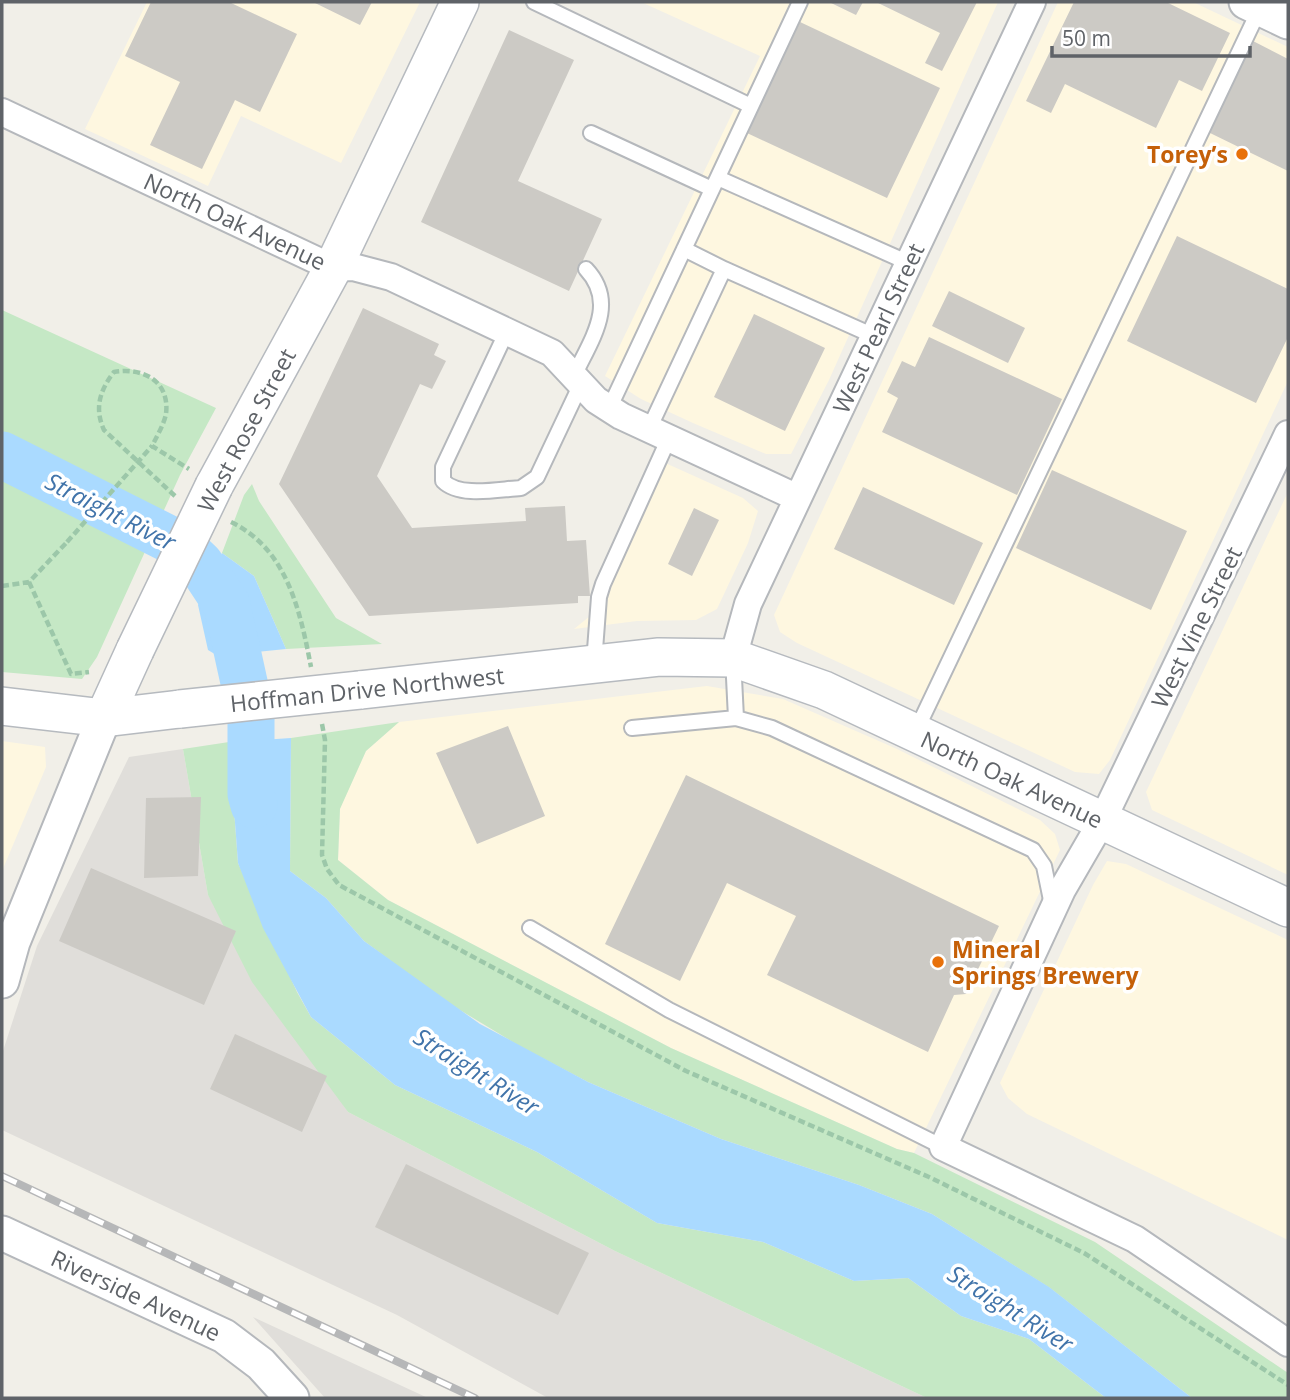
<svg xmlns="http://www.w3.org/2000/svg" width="1290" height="1400" font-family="'Open Sans',sans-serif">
<rect width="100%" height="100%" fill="#f1efe8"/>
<path fill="#fef7e0" d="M147,2H420L341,163L241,116L208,186L85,129Z
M641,2H998L829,380L791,454H766L693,423L641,399L605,376L760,56Z
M1058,2H1193L1288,47V381L1110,760L1099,774L1075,772L797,643L780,632L774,615Z
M652,457L743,498L758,511L748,543L717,609L696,620L637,621L574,629L590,616L604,565Z
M1288,492V875L1152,810L1146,792Z
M707,686L783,699L897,749L1040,820L1055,834L1060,850L914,1153L897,1149L671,1048L388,900L338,860L340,808L366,751L399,722Z
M2,741L45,747L46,767L2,871Z
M1107,861L1126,864L1288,940V1240L1027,1114L1008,1098L1000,1083L1093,885Z"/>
<path fill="#e0deda" d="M183,749L208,895L348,1112L615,1251L927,1398H548L397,1315L2,1130V1054L37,946L129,757Z
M253,1317L428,1398H325Z"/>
<path fill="#c5e8c5" d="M2,310L216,408L180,475L97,657L82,679L2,672Z
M252,484L259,501L336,618L382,644L286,649L254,576L222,553L244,495Z
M399,722L366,751L340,809L338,860L388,900L671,1048L897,1149L914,1153L1095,1242L1288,1373V1398H1192L1050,1288L932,1214L859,1185L721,1139L588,1082L521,1047L445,1001L364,941L326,898L290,871L291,738Z
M229,742L238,863L297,992L311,1017L395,1085L537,1152L657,1223L763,1242L854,1281L908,1278L961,1316L1029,1339L1106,1398H927L615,1251L348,1112L252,982L208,895L183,749Z"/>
<path fill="#aadaff" d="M222,553L254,576L286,649L218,656L208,650L198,605Z
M291,738L290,871L326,898L364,941L480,1024L588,1082L721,1139L859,1185L932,1214L1049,1287L1192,1398H1106L1029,1339L961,1316L908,1278L854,1281L763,1242L657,1223L537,1152L395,1085L311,1017L263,928L238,863L229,742Z"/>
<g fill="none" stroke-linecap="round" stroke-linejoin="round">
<path stroke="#aadaff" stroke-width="47" d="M2,455L179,544L200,564L227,605L251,714V794L254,805"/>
</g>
<path fill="#cccac5" d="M151,2H229L297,34L260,112L235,100L202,169L150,145L180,82L125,56Z
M313,2H372L360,25Z
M829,2H863L856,15Z
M876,2H977L942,71L925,63L940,33Z
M1074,2H1166L1230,33L1202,91L1179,80L1156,128L1065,84L1051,113L1026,101Z
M800,22L940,88L887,198L747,133Z
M509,30L574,60L518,181L602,219L569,291L421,222Z
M1253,41L1288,59V171L1208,132Z
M1177,236L1288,289V337L1256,403L1127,341Z
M949,291L1025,328L1008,363L932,326Z
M363,308L439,344L434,355L446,361L432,389L420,384L377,476L412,528L526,521L525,508L565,506L567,541L586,540L590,596H578V603L369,616L279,484Z
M754,314L825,348L785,431L714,397Z
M929,337L1062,399L1017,495L882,432L898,398L887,392L902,361L915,367Z
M1052,470L1187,531L1151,610L1016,548Z
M863,487L983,543L954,605L834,549Z
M694,508L719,520L692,576L668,564Z
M508,726L545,816L477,844L436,753Z
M686,775L999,926L966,994L954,995L928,1052L767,975L796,916L727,883L680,981L605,944Z
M201,797L198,876L144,878L146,798Z
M91,868L236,931L204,1005L59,941Z
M235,1034L327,1076L302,1132L210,1089Z
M406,1164L589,1253L558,1315L375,1227Z"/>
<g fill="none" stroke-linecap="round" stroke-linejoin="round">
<g stroke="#b5b8bc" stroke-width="18">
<path id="service" d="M534,2L751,106
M591,133L712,189
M718,178L909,263
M724,269L874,336
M507,331L443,467V481C460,498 499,489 521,488L537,477L580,386
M573,378C590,341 619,304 586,269
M609,409L800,2
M649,429L724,269L684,249
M733,658L736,718L772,728L1033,850L1044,866L1052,905
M594,663L599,597L603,584L669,438
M632,728L736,718
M915,733L1261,6
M530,928L669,1010L943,1147"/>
</g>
<g stroke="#b5b8bc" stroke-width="30">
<path id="minor" d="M2,112L333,268L353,267L391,277L552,353L596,400L621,416L798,498
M1288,434L1102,821L1062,890L943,1147L1135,1239L1288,1343
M733,658L748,604L1032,2"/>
</g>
<g stroke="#b5b8bc" stroke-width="37">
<path id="tertiary" d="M1246,2L1288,22
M2,981L13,942L104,718
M2,1233L224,1336L261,1364L292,1398"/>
</g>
<g stroke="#b6babf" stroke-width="40">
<path id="secondary" d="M214,486L333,268L460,2
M360,690L659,657L733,658L824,690L1288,908
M2,706L104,718L180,709
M104,718L135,650"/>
</g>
<path stroke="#9cc7a9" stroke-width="4.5" stroke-dasharray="7 3.5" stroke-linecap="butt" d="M175,496L104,430C94,408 100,390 114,372C143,367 170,381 166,414C164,424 157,436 152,446L189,469
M231,522C287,549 300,610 311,667
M29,582L71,674L89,672
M2,586L29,582L67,542
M322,724L325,740L322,855L327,869L339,885L686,1071L929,1177L1084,1253L1288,1385"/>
<use href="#service" stroke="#fff" stroke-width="14"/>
<use href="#minor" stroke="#fff" stroke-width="26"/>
<use href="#tertiary" stroke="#fff" stroke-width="33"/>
<use href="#secondary" stroke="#fff" stroke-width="37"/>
<g stroke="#b6b7b8" stroke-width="8">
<path id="rail" d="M2,1176L475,1398"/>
</g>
<use href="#rail" stroke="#fff" stroke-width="5" stroke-dasharray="16" stroke-linecap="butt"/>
<g stroke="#b6babf" stroke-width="40" stroke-linecap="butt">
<path id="secondary-bridge" d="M135,650L214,486
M180,709L360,690"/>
</g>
<path stroke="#9cc7a9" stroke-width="4.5" stroke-dasharray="7 3.5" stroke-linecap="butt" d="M67,542L152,446"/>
<use href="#secondary-bridge" stroke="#fff" stroke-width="37"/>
</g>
<g fill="#e8710a" stroke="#fff" stroke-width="2.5">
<circle cx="1242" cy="154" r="7"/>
<circle cx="938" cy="962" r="7"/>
</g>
<g text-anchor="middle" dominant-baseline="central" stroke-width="7" stroke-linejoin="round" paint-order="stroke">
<g font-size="23" font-weight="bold" fill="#c56008" stroke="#fff" text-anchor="end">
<text x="1228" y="154">Torey’s</text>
<text x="952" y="949" text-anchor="start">Mineral<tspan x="952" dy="26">Springs Brewery</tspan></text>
</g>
<g font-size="23" fill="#5f6368" stroke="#fff">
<text transform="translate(235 221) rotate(25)">North Oak Avenue</text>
<text transform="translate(878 328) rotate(-65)">West Pearl Street</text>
<text transform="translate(246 430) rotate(-62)">West Rose Street</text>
<text transform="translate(1196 627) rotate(-64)">West Vine Street</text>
<text transform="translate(367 689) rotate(-6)">Hoffman Drive Northwest</text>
<text transform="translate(1012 779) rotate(25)">North Oak Avenue</text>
<text transform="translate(136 1295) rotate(25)">Riverside Avenue</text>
</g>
<g font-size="24" font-style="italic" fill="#4174aa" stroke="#fff">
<text transform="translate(111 511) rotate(27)">Straight River</text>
<text transform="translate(477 1071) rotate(32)">Straight River</text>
<text transform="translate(1011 1308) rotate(32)">Straight River</text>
</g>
</g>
<rect width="1290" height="1400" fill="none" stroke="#5f6368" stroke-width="7"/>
<path d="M1052 46v10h198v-10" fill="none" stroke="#5f6368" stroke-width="3.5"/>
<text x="1062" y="46" font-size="21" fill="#5f6368" stroke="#ffffff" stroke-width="5" paint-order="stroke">50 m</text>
</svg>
